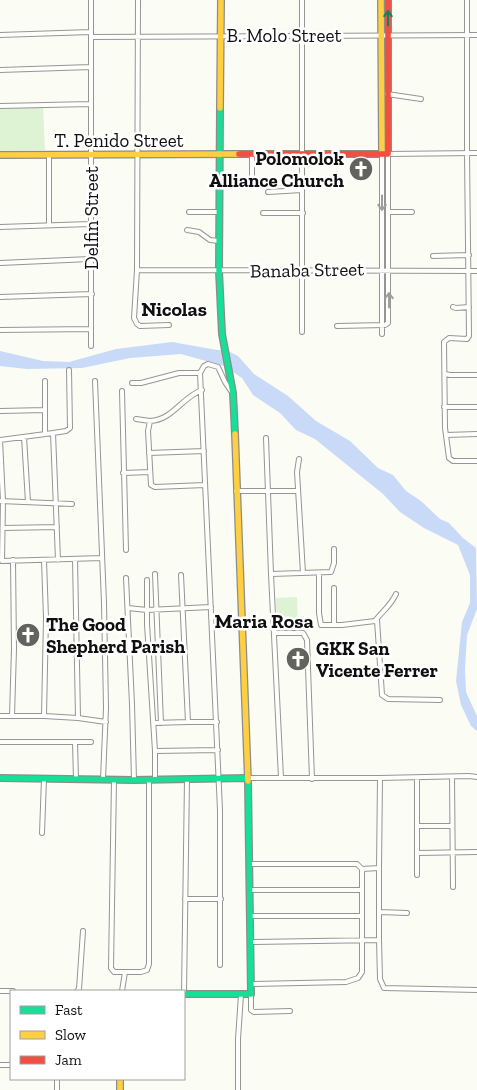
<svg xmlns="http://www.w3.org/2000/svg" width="477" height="1090" font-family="'Zilla Slab',serif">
<rect width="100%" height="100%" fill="#fbfcf4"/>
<path fill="#ddf3d3" d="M43,107L45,150L0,151V109Z
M297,597L298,629L277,630L276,598Z"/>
<path fill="#c8daf8" d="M172,342L217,350L228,351L238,356L254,374L288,396L316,421L350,441L378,468L393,475L406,491L421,501L440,519L449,523L463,538L476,548L477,609L467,635L465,669L466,692L477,716V731L471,726L461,705L456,681L462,622L470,603V575L458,545L424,528L400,512L383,494L315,439L296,430L280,413L253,395L242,378L224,366L181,354L130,358L82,368L27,369L0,366V351L43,361L69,362L116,349Z"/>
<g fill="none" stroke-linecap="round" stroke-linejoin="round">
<g stroke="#959692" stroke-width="6">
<path id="street" d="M138,0L137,270L134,318L137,324L140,326L169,325
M302,0V332
M467,0V153L469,336L467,339L449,338L444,342L445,428L449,458L453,461H477
M0,35L91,32
M91,37L477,35
M0,70L91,67
M387,94L421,99
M0,106L91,104
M49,155V225
M252,155V179
M268,192L302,190
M189,212H220
M389,212H412
M263,213H303
M0,227L90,224
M187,230L199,232L210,240L219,241
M433,256L469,255
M0,263L90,259
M137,270L477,271
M0,297L92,294
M453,307L456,308L469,307
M337,326L385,325L388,323V154L477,153
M0,330L91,329
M382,334V154
M91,346V0
M445,374L450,375H477
M95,381L104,603L106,708L103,779
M132,383H141L179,373H200
M202,390C182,397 173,420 150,421L148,431L151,485L155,487L205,485
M122,391L126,550
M444,407H477
M0,411L45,410
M136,419L150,421
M53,433L66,431L70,428L69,370
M45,434V381
M446,435L477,434
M24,437L28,502
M266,438L271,574L281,778
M0,440L53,433L58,560
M0,440L3,501L2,561
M149,453L204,451
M299,459L297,472L303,573
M123,473L150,472
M236,491H298
M0,501L72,504
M3,528L57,527
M75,559L78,718
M44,560L46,618L44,716L78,718L106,722
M2,561L102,558
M319,573V613L321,625H342L375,621C383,610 390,607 396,594
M155,574L161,723
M271,574L331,572L334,563V549
M181,575L188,722H217
M126,578L132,704L134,780
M147,580V624L155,751V779
M128,608L147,610L211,607
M377,620L382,695L388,699L440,700
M334,625V588
M274,633H303L307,640L312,779
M0,716H44
M12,716L14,649L13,560
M153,723L188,722
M0,742H91
M75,742L76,779
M155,751L218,750
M452,777L453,887
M248,778H380L469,776L477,777
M417,778V875
M114,780L111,968L114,972H141L147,970L149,964V779
M418,826H452
M42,833L44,779
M418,853L477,852
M250,864H357L362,869V972L358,978L346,982L251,984
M362,869L379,868L380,778
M251,890H361
M185,899H221
M380,912L407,913
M251,916H361
M379,940V868
M250,942L379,940L380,979L384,988L477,990
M220,965V810L200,373L204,366L208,364L218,367L225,382L231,391
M0,991H13
M77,991L79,989L83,931
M122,991L125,972
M184,994L187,779
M251,994V1010L254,1012L290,1011
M0,1065H11
M57,1090V1079
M238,1090V1039L241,995"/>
</g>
<g stroke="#8c8c89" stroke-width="8">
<path id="fast" d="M220,108L219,271L222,334L233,393L235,434
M0,778L134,780L248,778
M184,994H251L248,781"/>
</g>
<g stroke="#8c8c89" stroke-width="8">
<path id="slow" d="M381,0L382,154
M220,108L221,0
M0,155L239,154
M235,434L248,781
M120,1079V1090"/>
</g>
<g stroke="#8c8c89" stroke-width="8">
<path id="jam" d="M239,154H388V0"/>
</g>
<use href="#street" stroke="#fefffd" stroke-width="4"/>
<use href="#fast" stroke="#16e098" stroke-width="5.5"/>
<use href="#slow" stroke="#ffcf43" stroke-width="5.5"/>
<use href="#jam" stroke="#f24e42" stroke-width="5.5"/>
</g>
<defs><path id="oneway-shaft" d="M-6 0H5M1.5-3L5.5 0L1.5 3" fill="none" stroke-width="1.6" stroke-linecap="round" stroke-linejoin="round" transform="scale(1.25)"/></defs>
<use stroke="#13825a" href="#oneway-shaft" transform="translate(388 18) rotate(-90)"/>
<g stroke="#9e9f9e">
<use href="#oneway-shaft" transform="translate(382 203) rotate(90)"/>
<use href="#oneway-shaft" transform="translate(389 300) rotate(-90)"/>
</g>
<defs>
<g id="church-disc" transform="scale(1.25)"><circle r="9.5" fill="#62625f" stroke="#fff"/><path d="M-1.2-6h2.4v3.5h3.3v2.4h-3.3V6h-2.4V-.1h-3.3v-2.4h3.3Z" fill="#fff"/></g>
</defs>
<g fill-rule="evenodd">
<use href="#church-disc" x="361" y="169"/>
<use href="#church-disc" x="28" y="635"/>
<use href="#church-disc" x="298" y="659"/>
</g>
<g text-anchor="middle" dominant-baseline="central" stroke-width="5" stroke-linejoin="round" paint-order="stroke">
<g font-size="19" fill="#0f0f0f" stroke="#fff">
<text x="284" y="35">B. Molo Street</text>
<text x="119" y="140">T. Penido Street</text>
<text transform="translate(91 218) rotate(-90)">Delfin Street</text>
<text transform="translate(307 270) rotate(-1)">Banaba Street</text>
</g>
<g font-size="19" font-weight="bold" fill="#0f0f0f" stroke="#fff" text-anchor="start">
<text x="344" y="158" text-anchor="end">Polomolok<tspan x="344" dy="22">Alliance Church</tspan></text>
<text x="46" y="624">The Good<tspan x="46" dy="22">Shepherd Parish</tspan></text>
<text x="316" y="648">GKK San<tspan x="316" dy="22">Vicente Ferrer</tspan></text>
</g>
<g font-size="20" font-weight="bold" fill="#0f0f0f" stroke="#fff">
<text x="174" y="309">Nicolas</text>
<text x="264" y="621">Maria Rosa</text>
</g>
</g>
<rect x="10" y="990" width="175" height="90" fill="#ffffff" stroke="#9f9f9f"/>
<rect x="20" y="1006" width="25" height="8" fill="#16e098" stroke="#9f9f9f"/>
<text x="55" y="1015" font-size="15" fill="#0f0f0f">Fast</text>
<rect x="20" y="1031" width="25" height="8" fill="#ffcf43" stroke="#9f9f9f"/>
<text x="55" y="1040" font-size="15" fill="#0f0f0f">Slow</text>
<rect x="20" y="1056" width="25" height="8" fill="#f24e42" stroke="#9f9f9f"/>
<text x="55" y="1065" font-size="15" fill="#0f0f0f">Jam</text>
</svg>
